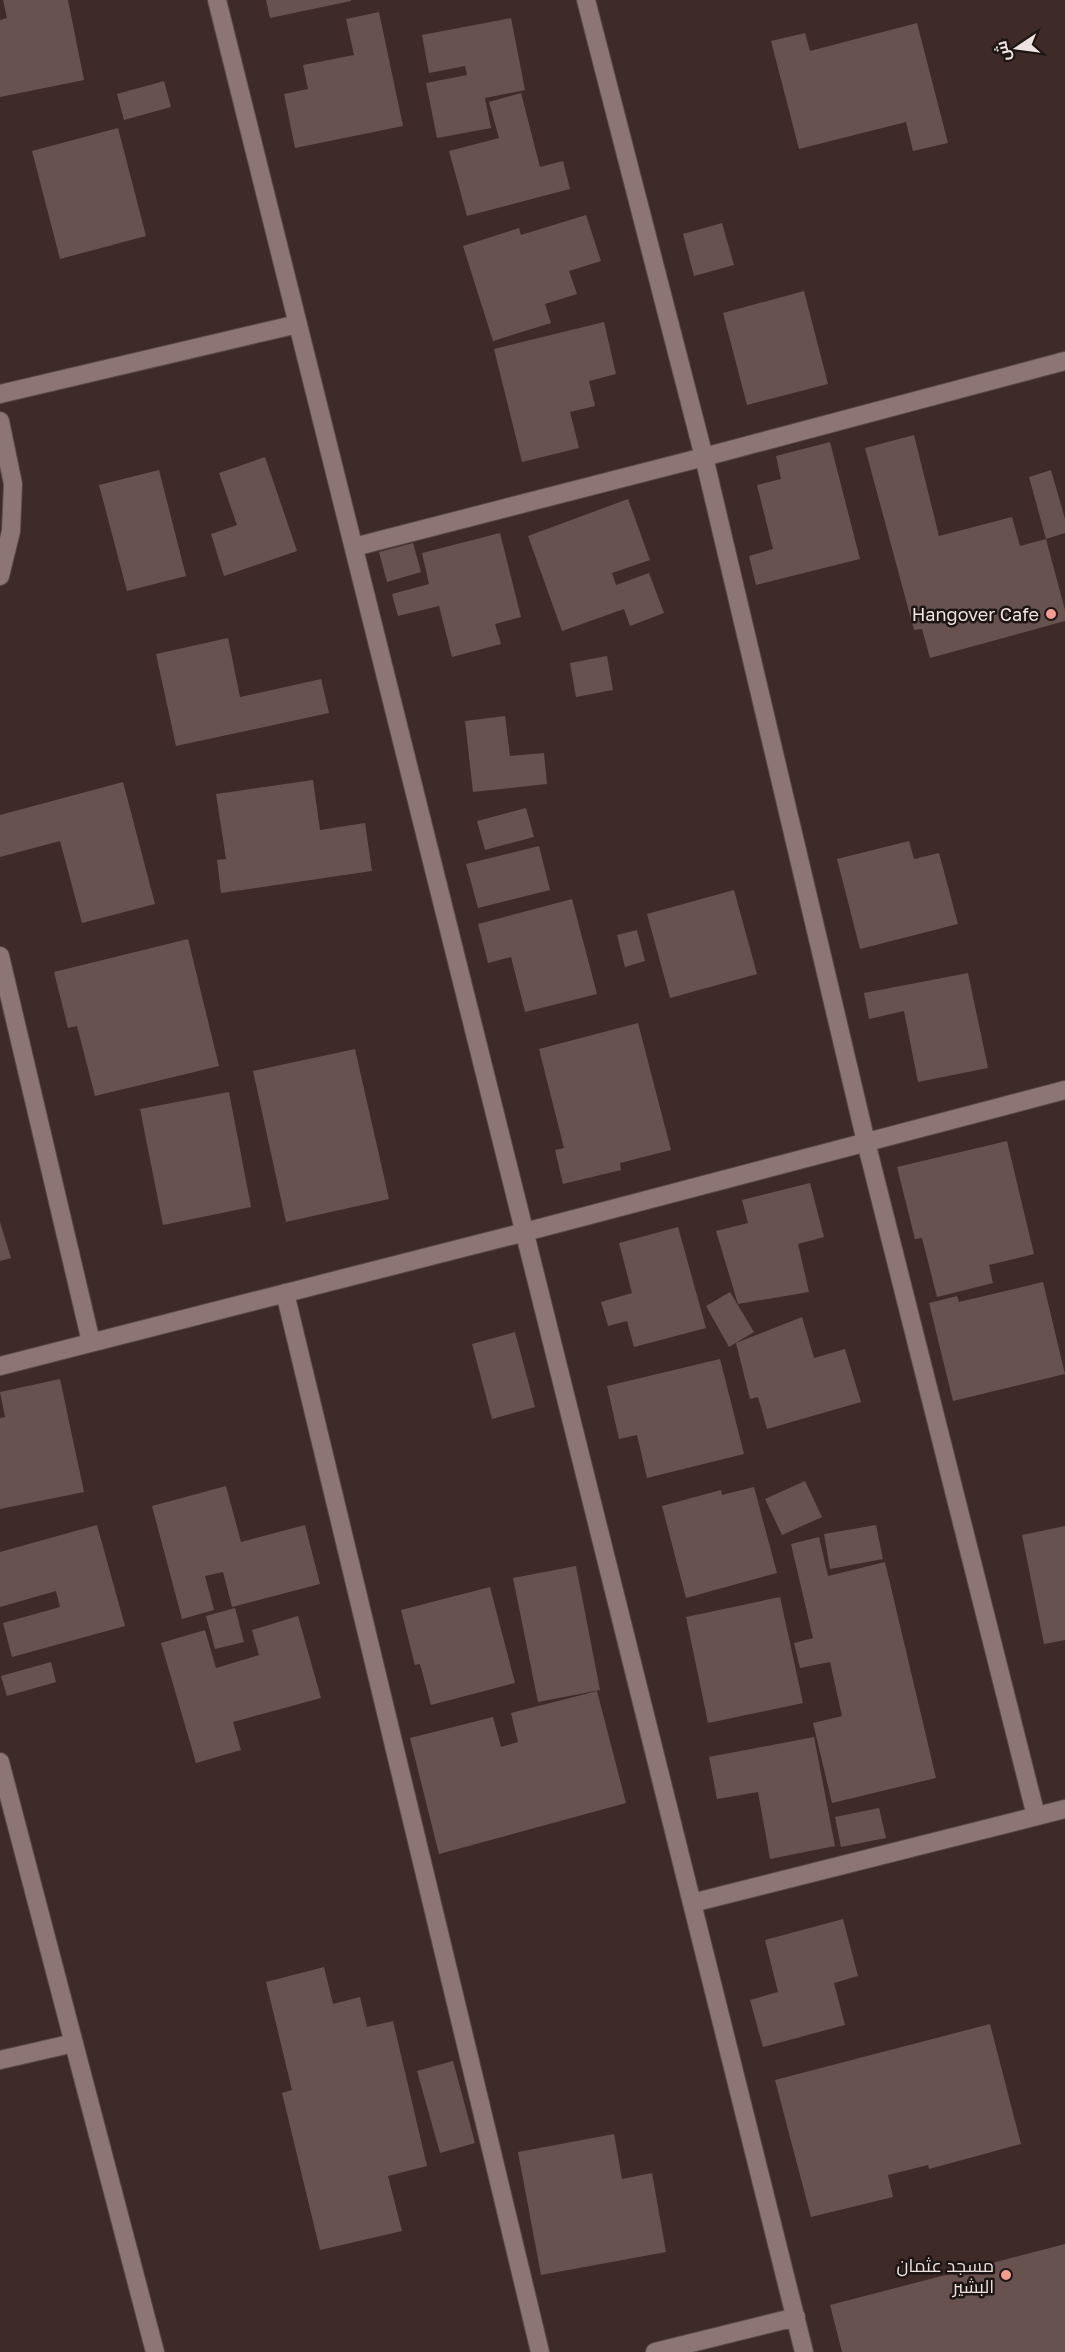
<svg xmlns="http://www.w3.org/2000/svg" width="1065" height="2352" font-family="'Golos Text',Cairo,sans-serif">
<rect width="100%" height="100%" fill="#3e2b28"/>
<path fill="#67524f" d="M3,0H68L84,80L0,97V20L7,18Z
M266,0H351V1L270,18Z
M379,12L403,126L295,148L284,94L308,89L303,65L354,55L346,19Z
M511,18L525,90L485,98L491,128L437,138L426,83L467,75L465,66L429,73L422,35Z
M917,23L948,143L913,151L906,122L799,149L771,41L805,33L810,51Z
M164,81L171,107L124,120L117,94Z
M521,93L540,167L563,161L570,189L467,216L449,151L499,138L489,102Z
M118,128L146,236L60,259L32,151Z
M586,215L601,261L569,271L577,294L545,304L551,323L493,341L463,246L519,228L521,235Z
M722,223L734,265L694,276L683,234Z
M804,291L828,384L747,405L723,313Z
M604,322L616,374L589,381L595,406L570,412L579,448L522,462L494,349Z
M914,435L939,536L1012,517L1020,546L1046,539L1065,610V621L930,658L922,629L914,630L865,448Z
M830,442L860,559L756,585L749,556L773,549L757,485L781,479L776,456Z
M265,457L297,551L224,576L211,534L237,525L219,473Z
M159,470L186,576L127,591L99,485Z
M1051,470L1065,519V533L1046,539L1029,477Z
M628,499L650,560L612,573L616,585L649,573L664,613L630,626L624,609L562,631L528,536Z
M500,533L521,617L495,624L501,644L452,657L439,606L398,616L392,594L429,584L422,553Z
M413,543L421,572L387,582L379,552Z
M228,638L240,697L321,679L329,713L176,746L156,654Z
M607,656L613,690L576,697L570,663Z
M505,716L510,756L544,753L547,784L473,792L465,721Z
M313,780L320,830L365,823L372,871L221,893L217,860L226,859L216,794Z
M123,782L155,904L82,923L60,841L0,857V815Z
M526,808L534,837L485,850L477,821Z
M909,841L914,859L939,853L958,924L860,949L837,859Z
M539,846L550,890L478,908L466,864Z
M734,890L757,974L670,998L647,914Z
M572,899L597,994L525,1012L511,957L488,963L478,924Z
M637,930L645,961L625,967L617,935Z
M188,939L219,1066L95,1096L77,1026L68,1028L54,972Z
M968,973L988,1068L918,1082L904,1011L869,1019L864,993Z
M638,1023L671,1150L620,1163L621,1170L563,1184L555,1150L564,1148L539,1049Z
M355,1049L389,1199L286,1222L253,1071Z
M229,1092L251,1207L163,1225L140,1109Z
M1007,1141L1034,1254L989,1265L993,1283L937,1297L922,1238L915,1239L897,1167Z
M810,1183L824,1237L798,1244L809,1292L738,1304L716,1231L748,1223L742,1200Z
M0,1222L11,1258L0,1261Z
M678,1227L706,1328L634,1347L627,1321L608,1326L601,1302L632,1293L619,1243Z
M1043,1282L1065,1374L953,1401L929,1303L957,1296L959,1302Z
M730,1292L754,1332L729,1347L706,1306Z
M802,1317L814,1358L845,1349L861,1402L767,1429L758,1397L750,1399L736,1343Z
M515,1332L535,1407L492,1419L472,1344Z
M720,1359L744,1454L647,1478L637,1435L619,1439L607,1386Z
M60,1379L84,1492L0,1509V1418L5,1417L0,1392Z
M805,1481L822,1517L782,1535L765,1499Z
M226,1486L241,1542L305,1525L320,1584L232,1607L223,1572L205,1576L214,1610L182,1619L152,1506Z
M754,1487L777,1573L686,1598L662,1506L721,1490L722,1495Z
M97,1525L125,1626L12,1657L3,1623L60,1607L56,1591L0,1607V1552Z
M876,1525L883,1559L830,1569L824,1534Z
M1065,1526V1640L1044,1644L1022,1535Z
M819,1537L828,1576L885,1562L936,1778L832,1803L813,1723L842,1716L830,1662L800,1668L794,1643L813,1638L791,1544Z
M576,1566L600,1690L538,1702L513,1578Z
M490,1587L515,1683L431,1705L420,1664L415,1665L401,1610Z
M780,1597L803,1703L708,1723L686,1617Z
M235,1608L244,1642L215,1649L206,1616Z
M298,1616L321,1698L233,1722L241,1750L196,1763L161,1643L205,1630L216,1668L259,1655L252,1630Z
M51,1662L56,1682L7,1696L1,1676Z
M597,1691L626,1803L439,1854L410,1738L493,1717L501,1747L518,1742L511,1713Z
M814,1737L835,1846L770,1859L758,1792L717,1799L709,1757Z
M879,1808L886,1838L841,1847L835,1817Z
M843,1919L858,1976L834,1983L845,2025L763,2047L750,2000L778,1992L765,1940Z
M324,1967L333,2004L360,1997L367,2027L393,2021L427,2166L388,2176L402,2231L320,2250L282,2093L292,2090L266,1982Z
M990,2024L1021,2144L929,2169L928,2165L888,2175L893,2197L811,2217L775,2080Z
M453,2061L475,2143L440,2153L417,2071Z
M614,2134L622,2179L652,2173L666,2252L541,2275L518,2152Z
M1065,2244V2352H842L830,2305Z"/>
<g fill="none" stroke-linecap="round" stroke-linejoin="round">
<g stroke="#594947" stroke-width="20">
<path id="street" d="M217,0L804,2352
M586,0L704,457L866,1142L1036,1816
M0,394L298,324
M0,421L13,484L11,531L0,576
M354,547L704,457L1065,361
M0,956L91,1342
M285,1293L540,2352
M0,1366L525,1232L1065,1090
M0,1762L155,2352
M692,1903L1065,1809
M0,2060L74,2043
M655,2352L796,2317"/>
</g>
<use href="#street" stroke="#8c7572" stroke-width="18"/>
</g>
<g fill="#f59c90" stroke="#1e1614" stroke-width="2">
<circle cx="1051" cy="614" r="6"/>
<circle cx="1006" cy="2275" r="6"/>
</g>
<g text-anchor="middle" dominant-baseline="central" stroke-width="5" stroke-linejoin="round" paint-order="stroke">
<g font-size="18" fill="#efe2e0" stroke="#1e1614" text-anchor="end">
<text x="1039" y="614">Hangover Cafe</text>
<text x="994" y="2265">مسجد عثمان<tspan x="994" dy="21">البشير</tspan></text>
</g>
</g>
<g transform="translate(1017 48) rotate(257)" stroke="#1e1614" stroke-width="4.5" paint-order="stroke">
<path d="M0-4.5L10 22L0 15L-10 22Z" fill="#efe2e0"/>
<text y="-9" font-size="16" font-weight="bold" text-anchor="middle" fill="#efe2e0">ش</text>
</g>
</svg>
